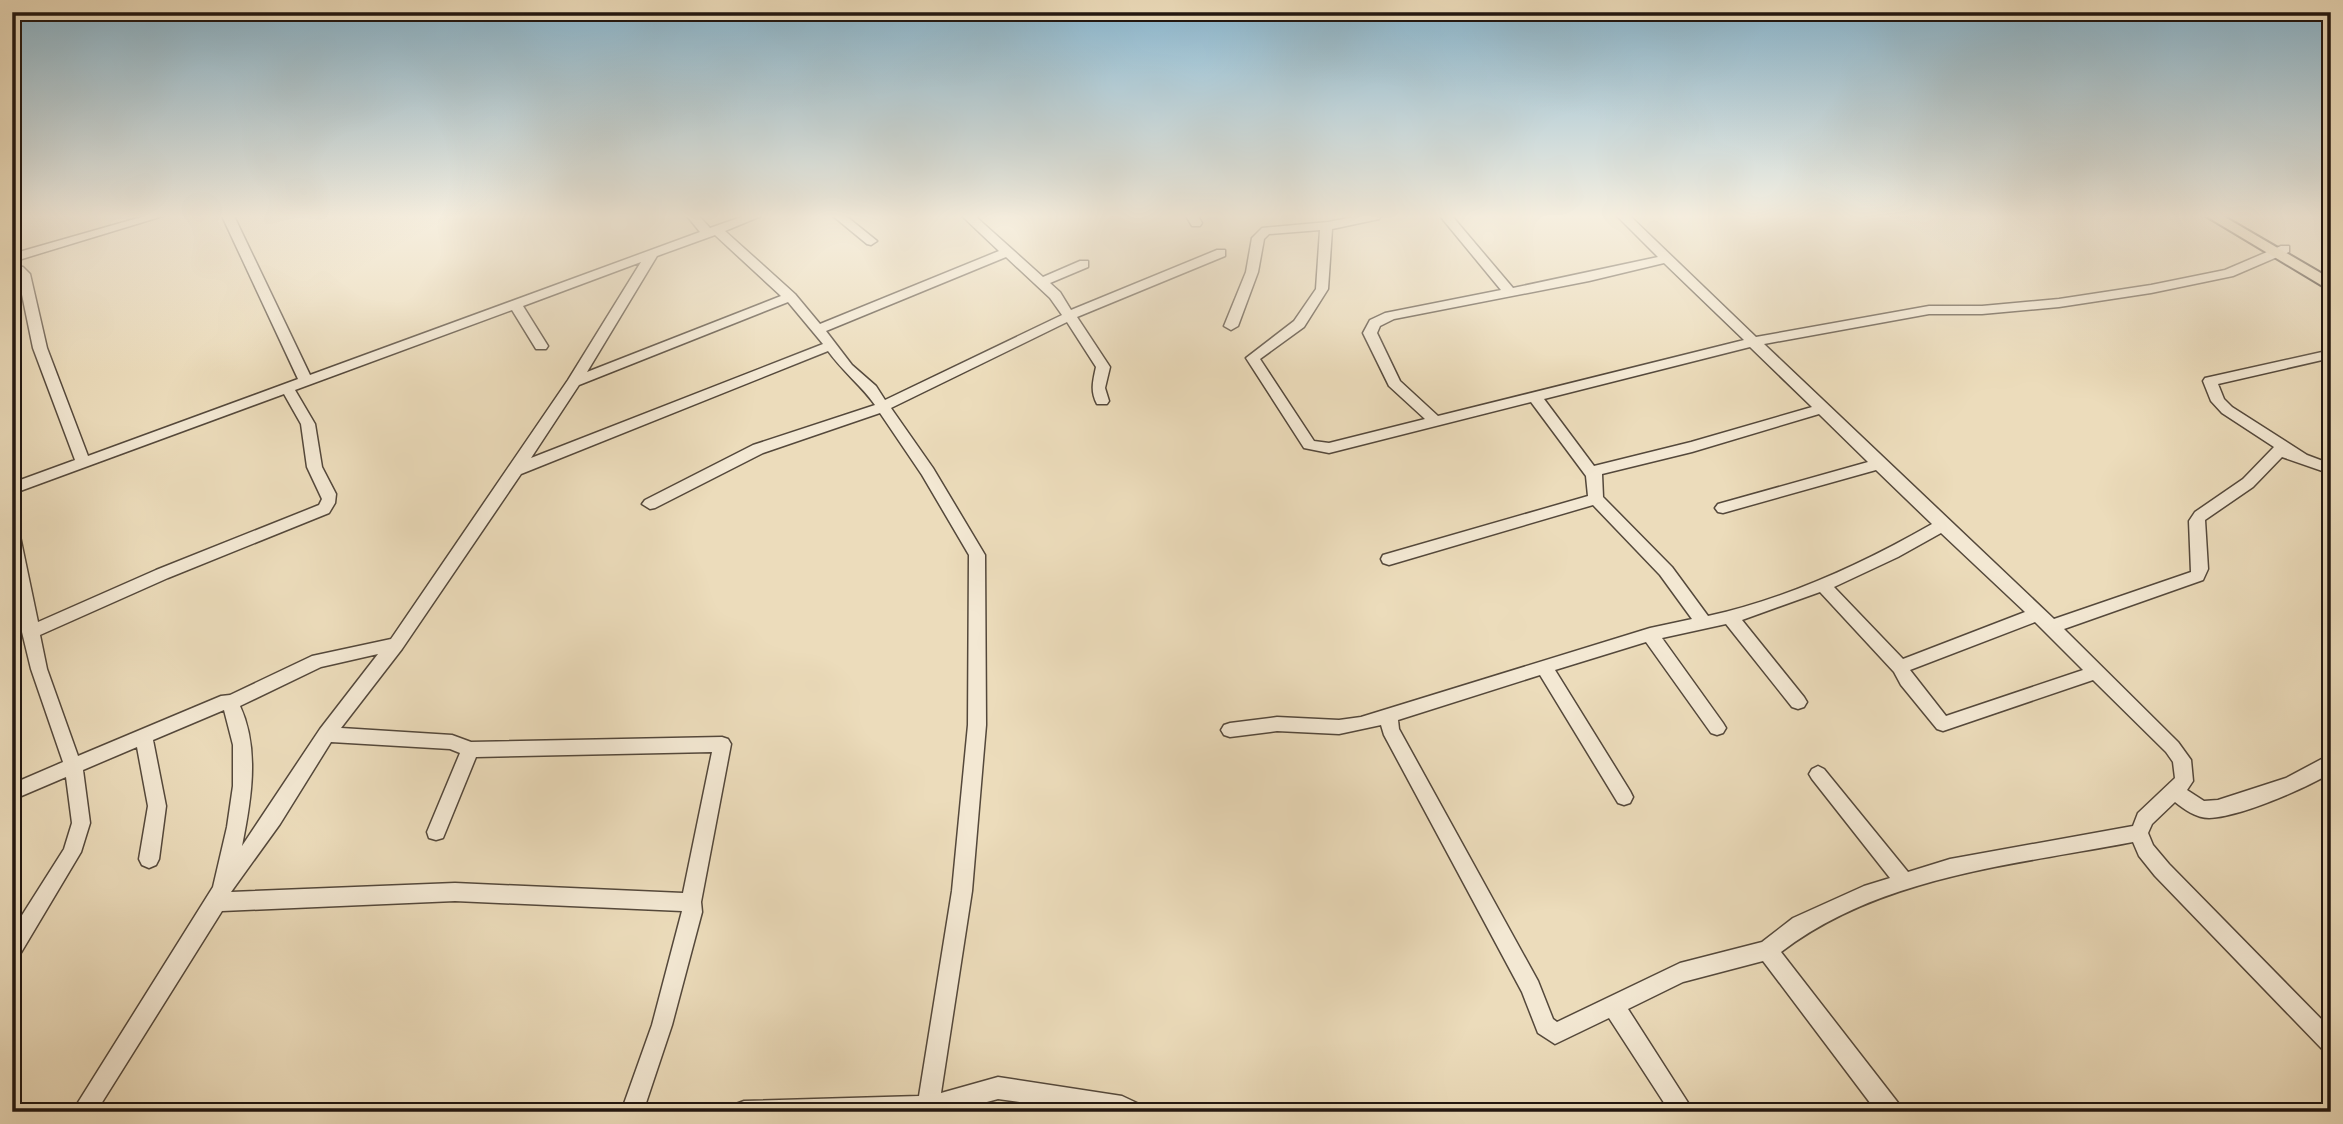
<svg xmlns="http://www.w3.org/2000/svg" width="2343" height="1124" font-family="'EB Garamond',serif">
<rect width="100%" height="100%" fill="#ecdcbb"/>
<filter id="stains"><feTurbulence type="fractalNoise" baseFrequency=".00286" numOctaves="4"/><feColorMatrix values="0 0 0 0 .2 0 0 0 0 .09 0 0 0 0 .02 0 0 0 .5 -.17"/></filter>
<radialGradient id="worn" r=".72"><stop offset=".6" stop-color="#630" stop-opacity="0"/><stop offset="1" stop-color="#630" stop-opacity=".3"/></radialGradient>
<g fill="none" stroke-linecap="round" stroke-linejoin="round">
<g stroke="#54483b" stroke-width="3">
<path id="minor" d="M145,216H163L12,262V254Z
M222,216H234L310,375L700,232L687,216H699L710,228L744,216H761L725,231L795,294L820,324L999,251L962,216H975L1043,277L1080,261H1088V267L1050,283L1060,292L1071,310L1217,250H1225V256L1077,317L1110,367L1105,388L1109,401L1107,404H1097C1090,391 1093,381 1096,367L1067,322L891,408L933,468L985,555L986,725L972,891L941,1093L998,1077L1122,1096L1139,1104L1142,1112H1091L998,1099L950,1112H733L736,1104L744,1101L919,1096L952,891L968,725L969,555L922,475L880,413L763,453L655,508L650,509L642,504L645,500L753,445L875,405C861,385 843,372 828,351L521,474L402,649L341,728L452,735L471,742L722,737L728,739L731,744L701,902L702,912L672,1025L643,1112H621L652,1025L682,911L455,901L222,911L96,1112H72L213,887L227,827L233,786V745L224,710L153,740L166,806L159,859L156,865L149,868L142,865L139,859L148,806L137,747L83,770L90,823L81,852L19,956L12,958V931L64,849L72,823L66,777L12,800V784L63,762L31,669L22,632L12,576V530L20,536L38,622L156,570L319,505L322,499L307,467L301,424L284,394L12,494V483L75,460L33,348L18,275L12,273V265L23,267L30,274L47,348L88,456L298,379ZM715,235L781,296L587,372L657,256ZM1006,257L1050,298L1062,315L885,400L876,386L852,365L826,331ZM641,262L568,380L391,639L312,656L230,695L221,696L78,756L47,669L40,635L168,578L329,513L335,503L336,494L322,467L315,424L295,390L512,310L536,349H546L548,346L523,306ZM788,302L823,344L531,458L579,385ZM378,654L320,729L242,846C251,801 260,749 240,706L321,667ZM331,742L450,749L460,753L427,832L429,838L436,840L443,838L476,757L712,752L683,893L455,883L231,892L280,824Z
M833,216H846L877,241L871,245L867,244Z
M1186,216H1198L1202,223L1200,226H1192Z
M1359,216H1381L1379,219L1332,229L1328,289L1304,327L1260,359L1314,441L1329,443L1425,419L1389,386L1363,333L1370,320L1385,313L1501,290L1440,216H1452L1513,288L1658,257L1617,216H1630L1756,337L1929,306H1982L2059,299L2151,285L2225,270L2281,246H2289V252L2233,276L2151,293L2059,307L1982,314H1929L1764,344L2054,619L2191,572L2189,521L2195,512L2243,479L2274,447L2222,413L2211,401L2203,381L2205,378L2331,350V358L2218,384L2224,399L2232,407L2307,455L2331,464V474L2282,457L2253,487L2205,520L2208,569L2203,580L2064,629L2178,742L2191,760L2193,781L2187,790L2204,801L2218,800L2286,778L2331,754V773C2304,789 2240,817 2209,818C2196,818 2184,809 2175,802L2152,824L2148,833L2153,845L2169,864L2331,1029V1054L2324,1051L2155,876L2139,856L2133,842C2014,865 1880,876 1781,952L1899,1104L1902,1112H1877L1763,961L1683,982L1628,1009L1694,1112H1670L1609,1018L1555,1044L1538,1033L1522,992L1384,735L1381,725L1339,734L1277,731L1230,737L1224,735L1221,730L1224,725L1230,723L1277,717L1339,720L1361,717L1650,628L1692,619L1660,575L1593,505L1389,565L1383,563L1381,559L1383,555L1588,496L1586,476L1531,402L1329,453L1304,448L1246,358L1294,321L1316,289L1320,230L1269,234L1264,239L1258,272L1238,326L1231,330L1224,326L1246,272L1252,238L1262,228L1328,222ZM1664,263L1744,340L1438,416L1400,381L1377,333L1380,326L1394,319L1589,281ZM1750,347L1812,407L1691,442L1594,466L1544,399ZM1819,414L1868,462L1718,504L1715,508L1718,512L1723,513L1876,470L1932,524C1862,564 1786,599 1708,616L1672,567L1603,497L1602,474L1692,452ZM1941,533L2025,612L1903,659L1834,587L1898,557ZM1820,592L1894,672L1901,685L1937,729L1943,731L2093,680L2166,752L2173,762L2175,778L2138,813L2133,826L1950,859L1908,872L1824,769L1818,766L1812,769L1809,774L1812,779L1890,878L1864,886L1793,918L1762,942L1680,963L1557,1022L1553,1019L1538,981L1399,729L1398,720L1540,675L1618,803L1624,805L1630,803L1633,797L1630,791L1555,670L1646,642L1711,733L1717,735L1723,733L1726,728L1723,723L1662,638L1726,624L1792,707L1798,709L1804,707L1807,702L1804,697L1742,620ZM2035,622L2083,670L1946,716L1910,670Z"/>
</g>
<g stroke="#211610" stroke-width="4">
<path id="major" d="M2206,216H2223L2331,279V291Z"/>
</g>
<use href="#minor" fill="#f3e8d3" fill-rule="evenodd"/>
<use href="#major" fill="#ecdcbb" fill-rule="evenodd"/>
</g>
<linearGradient id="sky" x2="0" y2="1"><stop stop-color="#88b7d1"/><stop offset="0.58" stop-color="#f6efe0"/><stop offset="1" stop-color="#f6efe0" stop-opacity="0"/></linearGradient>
<rect width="2343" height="373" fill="url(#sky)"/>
<rect width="2343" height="1124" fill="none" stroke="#ecdcbb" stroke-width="42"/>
<rect x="14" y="14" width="2315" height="1096" fill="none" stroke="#211610" stroke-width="3.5"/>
<rect x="21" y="21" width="2301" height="1082" fill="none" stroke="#211610" stroke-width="2"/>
<rect width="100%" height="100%" filter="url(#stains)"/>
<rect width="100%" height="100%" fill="url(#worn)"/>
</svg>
